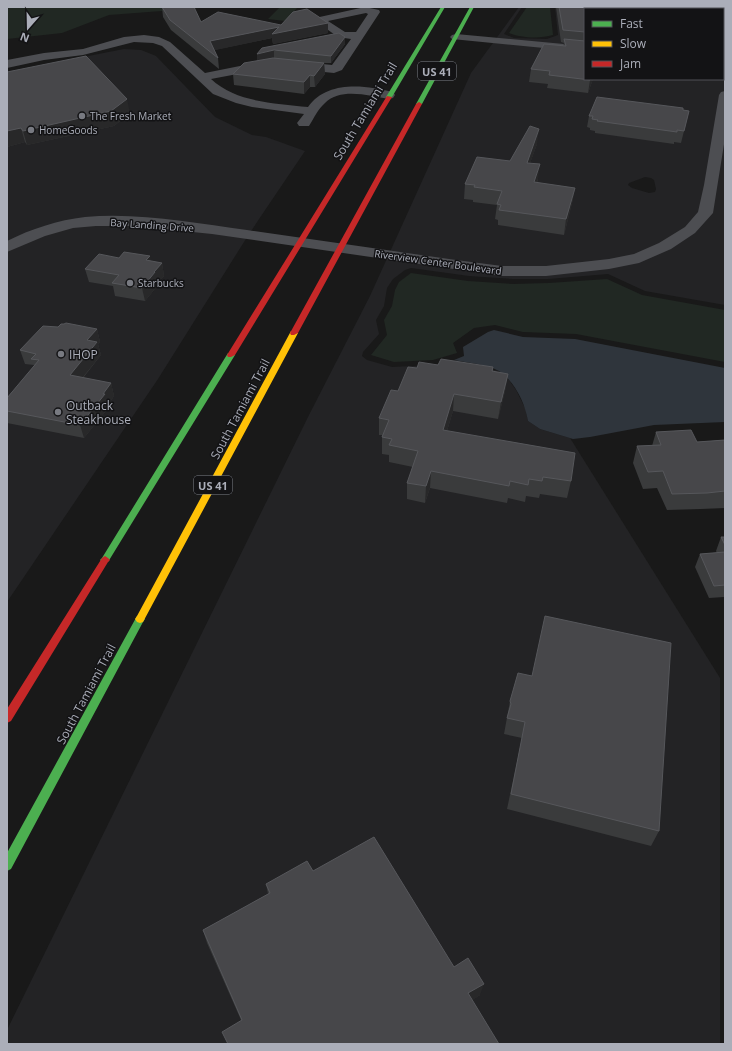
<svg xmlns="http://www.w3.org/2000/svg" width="732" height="1051" font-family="'Open Sans',sans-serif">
<rect width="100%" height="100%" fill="#191919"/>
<path fill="#232325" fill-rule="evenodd" d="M519,7H522L504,34L514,38L547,39L558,35L555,7H725V305L645,291L608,274L548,279H513L469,276L411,268L405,270L393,279L387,288L384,306L376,320L379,334L363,352L362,356L367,360L392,367L433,365L454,360L499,371L509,380L516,390L526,410L528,421L540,429L570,438L720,678V1044H7V1030L309,415L370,296L471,73ZM585,9H723V79H585ZM645,177L651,178L654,180L656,189L655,192L649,193L632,188L628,185L629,183Z
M124,49L141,50L156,56L215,117L252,135L266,137L305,151L249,234L158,379L7,602V72Z"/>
<path fill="#212823" d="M7,7H214L109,15L62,33L7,39Z
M280,7H298L285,21L268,19Z
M527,7H550L553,35C540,39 521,38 509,33Z
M411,273L468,281L513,284L549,283L607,279L642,295L725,310V362L576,334L523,332L495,325L474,328L453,343L457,353L433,360L394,362L371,355L387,335L384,320L392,306L395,290L399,282Z"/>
<path fill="#2f353c" d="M494,330L523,337L575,339L725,368V422L654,425L590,437L573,439L540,429L528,421C525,403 515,382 499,371C487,364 468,363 454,360L464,356L463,347L488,332Z"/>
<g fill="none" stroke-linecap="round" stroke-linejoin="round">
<path fill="#4d4e52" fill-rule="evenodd" d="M365,7L379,10L380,12L342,70L334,73L274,67L211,79C237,103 275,103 308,107C327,80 365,85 393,92L395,95L393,98L389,99C370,96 341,87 325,103C318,109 314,118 309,126H299L297,123L304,114L252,107L236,103L213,94L162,46L153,43L134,42L83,55L44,60L7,68V60L44,53L83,49L124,37L144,35L159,37L170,42L205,73L274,59L332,65L351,39L338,37L314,20L315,18ZM366,13L368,14L356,32H345L328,21Z
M456,34L585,46V52L452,39L450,37L452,35Z
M723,50H725V60L723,61Z
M725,91V138L713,213L695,233L671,249L639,263L609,269L546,276H502L212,234L135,226H96L73,228L45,236L7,252V241C31,229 58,220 85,217C138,212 194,223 247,230C332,242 417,255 502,266H546L609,259L634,254L659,243L685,227L698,212L704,185L719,95L721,92Z"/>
<path fill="#4caf50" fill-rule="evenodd" d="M441,7H445L392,97L387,98L386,97Z
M470,7H474L422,104L417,105L416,104Z
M228,353H231L235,355L108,562H102L100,560L102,558Z
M140,615L143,616L145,619L143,622L11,869L7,871V853L137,616Z"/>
<path fill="#ffc107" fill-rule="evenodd" d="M291,331H294L298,333L143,622L140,623L137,622L135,619L137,616Z"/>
<path fill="#c62828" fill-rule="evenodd" d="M387,96L392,97L235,355L231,357H228L227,355Z
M419,102L422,104L298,333L294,335H291L290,333L416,104Z
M105,556L108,558L110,560L108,562L11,721L7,723V709L102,558Z"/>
</g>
<path fill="#3a3b3c" d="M162,7L201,22L281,25L328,33L273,44L272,38L214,50L218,58L219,69L171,30L163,17Z
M556,7H616L585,9V79H593L588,93L547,88L548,84L529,82L531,69L563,46L564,43L561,42Z
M631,7H689V9Z
M345,37V44L331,63H324L325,74L315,87H310L304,94L234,85L233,74L257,61V54Z
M7,72L130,113L114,126L27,145L25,142L7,147Z
M683,110L689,111L681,143L674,142V144L595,133V131L590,130V128L587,127L589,116Z
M537,144L530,163L538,179L537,183L575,188L572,203L564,235L498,225V220L495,219L497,205L473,202V200L464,199L465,184L510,161Z
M119,258L162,263L164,276L157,283L158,285L145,301L115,296L113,286L89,282L85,269Z
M97,329L100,342L98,344L101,355L83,378L111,383L114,396L108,405L109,407L84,438L7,423V398L34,366V365L25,364L20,350Z
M438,365L493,367V372L508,374L505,391L498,419L453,411L447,431L571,481L567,498L540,494L539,498L526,496L525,502L508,498L507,503L430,488L425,503L407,499V483L413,467L389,462V455L382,454V437L383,435H379V418L398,391L417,368Z
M656,432L697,442L725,440V508L701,509L667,510L657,488L643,489L633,463L637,446H652Z
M721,537H725V601L724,597L709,598L695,567L700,554L717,553L716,551Z
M510,701L659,831L651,846L507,809L522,738L504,734Z
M313,871L454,967L480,995L472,1000L241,1020L207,943L203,930L268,894L266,884Z"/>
<path fill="#282829" d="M328,23V33L273,44L272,38L211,51L210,41L279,27Z
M345,37V44L331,63V56Z
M274,50V58L257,61V54Z
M324,63L325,74L315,87L314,76Z
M310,75V87L304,94V82Z
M591,79H593L588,93L590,80Z
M127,99L130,113L114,126L27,145L23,131Z
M21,128L25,142L7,147V131Z
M539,129L537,144L525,177L527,163Z
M540,164L538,179L532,197L534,182Z
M575,188L572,203L564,235L566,219Z
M150,256L152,269L146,260Z
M162,263L164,276L157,283L158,285L145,301L142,288L154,272Z
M97,329L100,342L98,344L101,355L74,388L70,375L87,340Z
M508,374L505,391L498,419L501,402Z
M111,383L114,396L108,405L109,407L84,438L80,425Z
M454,394L453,411L442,447L443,430Z
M431,471L430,488L425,503L426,486Z
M484,984L480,995L465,1005L468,993Z"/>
<path fill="#47474a" stroke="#56575b" d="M162,7H194L201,22L218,12L281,25L293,12L307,9L328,23L272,34L279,27L210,41L218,58L170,20Z
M559,7H616L617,9H585V32L563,30Z
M339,33L345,37L331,56L274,50L257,54L262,48Z
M564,39L585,41V79H591L590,80L549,75L550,71L531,69L544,44L566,46Z
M86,56L127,99L111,111L23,131L21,128L7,131V72Z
M273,58L324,63L314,76L310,75L304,82L233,74L244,63Z
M597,97L683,108V110L689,111L684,131L677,130V132L597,121L598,120L592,119L593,116H589Z
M530,126L539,129L527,163L540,164L534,182L575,188L566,219L499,210L501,205L497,204L502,191L474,187L475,185L465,184L477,157L510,161Z
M124,252L150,256L146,260L162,263L154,272H155L142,288L112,283L119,275L85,269L99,254L119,258Z
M66,323L97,329L87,340L97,342L70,375L111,383L103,394H105L80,425L7,411V398L39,360L31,359L36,354L20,350L43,326L58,327L61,324H64Z
M441,359L493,367L492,371L508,374L501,402L454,394L443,430L575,453L571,481L543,477L542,481L529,479L528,485L510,481L509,486L431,471L426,486L407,483L418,451L389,445L392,439L382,437L389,420L379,418L391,390L398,391L408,367L417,368L419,362L438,365Z
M691,430L697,442L725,440V491L707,493L672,494L663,471L648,472L637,446L661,445L656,432Z
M721,537H725V545Z
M725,552V585L714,586L700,554Z
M545,616L671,643L659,831L511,794L525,722L507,718L511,704L510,701L518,673L532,676Z
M374,837L454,967L468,958L484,984L468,993L499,1044H228L222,1032L242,1020L203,930L270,893L266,884L307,861L313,871Z"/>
<g fill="#787a81" stroke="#131315" stroke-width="1.5">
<circle cx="82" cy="116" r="4"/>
<circle cx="31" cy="130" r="4"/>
<circle cx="130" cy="283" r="4"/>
<circle cx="61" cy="354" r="4"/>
<circle cx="58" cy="412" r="4"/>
</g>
<g text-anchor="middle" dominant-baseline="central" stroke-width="3" stroke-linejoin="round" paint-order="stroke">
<g font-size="10" fill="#abaeb9" stroke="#131315" text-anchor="start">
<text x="90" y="116">The Fresh Market</text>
<text x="39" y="130">HomeGoods</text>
<text x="138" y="283">Starbucks</text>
</g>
<g font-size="10" fill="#abaeb9" stroke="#131315">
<text transform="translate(152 225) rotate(4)">Bay Landing Drive</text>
<text transform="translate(438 262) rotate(8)">Riverview Center Boulevard</text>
</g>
<g fill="#131315" stroke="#7d8088" stroke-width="1">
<rect x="418" y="62" width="38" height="18" rx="3"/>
<rect x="194" y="476" width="38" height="18" rx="3"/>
</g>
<g font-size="11" font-weight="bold" fill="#abaeb9">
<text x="437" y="71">US 41</text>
<text x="213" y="485">US 41</text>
</g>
<g font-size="12" fill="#abaeb9" stroke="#131315">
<text transform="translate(365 111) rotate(-59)">South Tamiami Trail</text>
<text transform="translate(240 409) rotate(-62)">South Tamiami Trail</text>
<text transform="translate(86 694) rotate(-62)">South Tamiami Trail</text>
</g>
<g font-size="12" fill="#abaeb9" stroke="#131315" text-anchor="start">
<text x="69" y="354">IHOP</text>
<text x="66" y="405">Outback<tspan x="66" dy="14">Steakhouse</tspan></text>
</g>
</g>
<rect width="732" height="1051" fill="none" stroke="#abaeb9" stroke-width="16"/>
<rect x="584" y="8" width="140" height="72" fill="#131315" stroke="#505157"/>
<rect x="592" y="21" width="20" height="6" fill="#4caf50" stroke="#505157"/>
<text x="620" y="28" font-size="12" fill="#abaeb9">Fast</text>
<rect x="592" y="41" width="20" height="6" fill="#ffc107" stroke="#505157"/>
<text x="620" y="48" font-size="12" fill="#abaeb9">Slow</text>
<rect x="592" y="61" width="20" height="6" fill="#c62828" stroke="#505157"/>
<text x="620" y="68" font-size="12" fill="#abaeb9">Jam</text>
<g transform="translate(28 28) rotate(200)" stroke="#131315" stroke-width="3" paint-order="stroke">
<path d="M0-3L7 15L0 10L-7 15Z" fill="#abaeb9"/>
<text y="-6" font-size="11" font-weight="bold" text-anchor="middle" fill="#abaeb9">N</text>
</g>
</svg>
